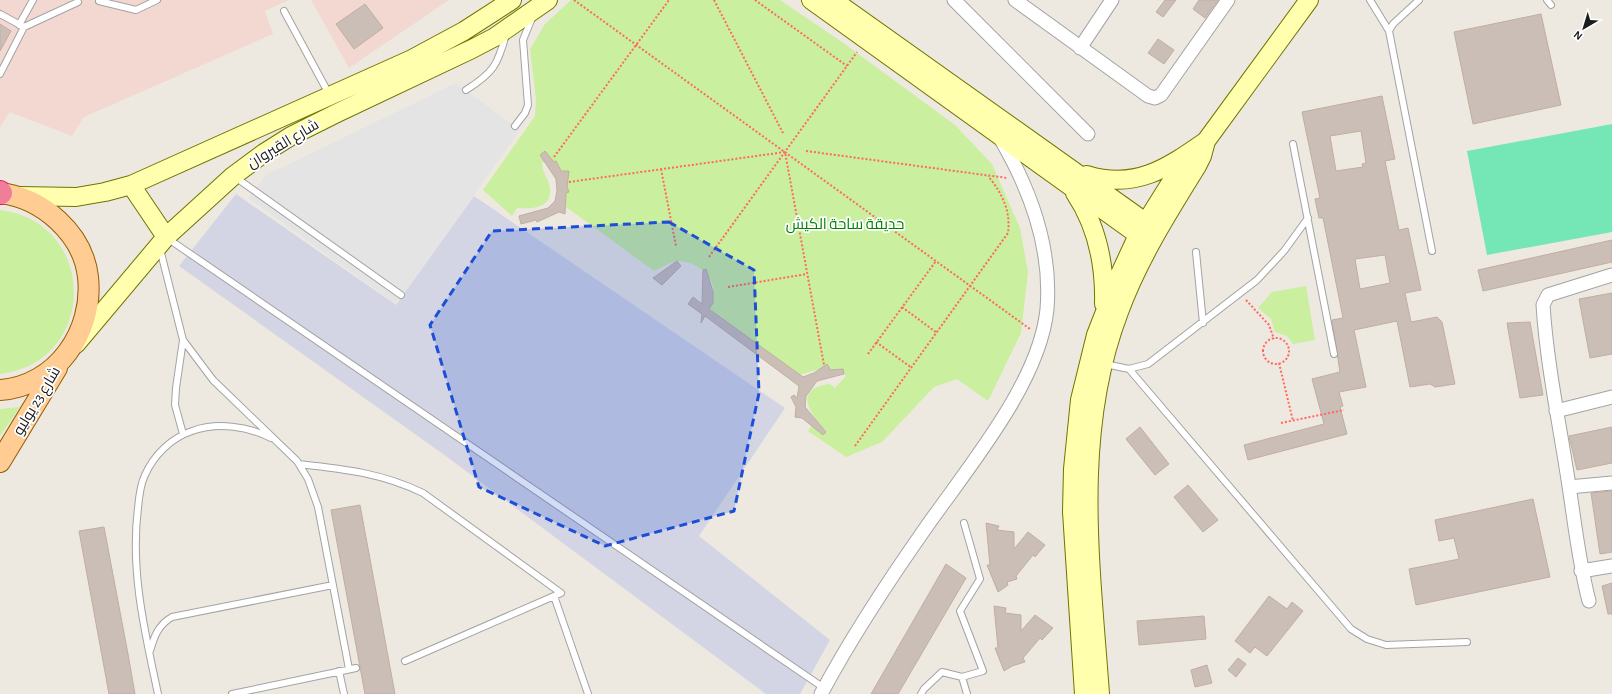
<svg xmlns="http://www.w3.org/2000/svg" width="1612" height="694" font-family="'Alegreya Sans',Cairo,sans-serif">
<rect width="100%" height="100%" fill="#eee9e0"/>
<path fill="#f2d8d1" d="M0,0H289L265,11L273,34L84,117L72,136L10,112L0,127Z
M311,0H449L349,68Z"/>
<path fill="#caef9f" d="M571,0H780L842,42L955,125L992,164L1020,228L1028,272L1021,333L988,401L957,379L934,387L882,442L846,457L808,431L816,419C802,400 804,387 830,384L835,388L846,376L843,372C828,367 815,369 800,375L710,309C711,303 714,293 713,287C710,272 692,260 677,261C670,262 661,268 654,271L562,204L565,187L547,161L542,163C542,173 549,179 550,188C552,209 531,209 517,208L512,216L483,190L535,116L536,99L530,49L545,24Z
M0,210C98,222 99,362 0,374Z
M1306,286L1315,340L1293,344L1287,336L1275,332L1271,319L1258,308L1272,292Z
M20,407L0,436V409Z"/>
<path fill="#75e6b5" d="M1612,124V232L1487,255L1467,151Z"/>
<path fill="#e4e4e4" d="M456,83L520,130L396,305L248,198L267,173L281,168Z"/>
<path fill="#d4d5e4" d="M236,194L396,305L474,196L785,408L699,536L830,640L800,694H766L443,454L179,266Z"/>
<path fill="#cabeb6" stroke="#c1aea1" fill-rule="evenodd" d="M1165,0H1176L1163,17L1156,12Z
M1199,0H1218L1205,18L1193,9Z
M365,4L383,28L354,49L336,24Z
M1541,14L1561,105L1473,124L1454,32Z
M0,24L11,31L0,51Z
M1158,39L1174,50L1164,64L1148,53Z
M1382,96L1395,159L1385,161L1399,230L1408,228L1421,290L1405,293L1411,322L1437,317L1442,322L1455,384L1435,387L1430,384L1410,387L1397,321L1354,330L1366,387L1339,392L1343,406L1340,407L1347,434L1248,460L1244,445L1324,424L1312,379L1340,372L1332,320L1343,318L1323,218H1319L1315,199L1320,198L1302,112ZM1361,131L1366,163L1362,164L1363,167L1336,171L1330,136ZM1385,255L1390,283L1360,289L1355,259Z
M545,151L554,162L556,161L561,171H569L567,187L569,192L566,193L565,214L559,212L537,222L536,220L521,224L519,216L548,208L555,201L557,191L556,179L540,155Z
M1612,240V262L1483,291L1478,270Z
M677,261L681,266L662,285L653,278Z
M706,269L713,292V303L709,309L803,377L814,373L827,364L830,369L829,370L843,369L844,374L817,381L806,396L805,407L826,432L823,435L802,418L795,417L796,407L791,397L794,395L797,398L799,386L705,316L701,323L702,314L688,304L693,297L702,304L703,270Z
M1612,293V354L1590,358L1579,299Z
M1530,322L1543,395L1520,398L1507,323Z
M1140,427L1169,464L1155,475L1126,439Z
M1612,427V463L1577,470L1569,436Z
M1188,485L1218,520L1203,532L1174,497Z
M1612,491V552L1600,554L1591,493Z
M1533,499L1550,577L1416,605L1409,569L1459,559L1454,538L1439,541L1435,520Z
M360,505L395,694H365L331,510Z
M986,523L999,526L997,530L1014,532V549L1028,532L1045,545L1035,557L1033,555L1016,576L1017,579L1007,582L1008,585L998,592L987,565H990Z
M104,527L128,654L135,694H109L79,531Z
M946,564L966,578L898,694H871Z
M1612,583V614H1608L1602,586Z
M1269,596L1287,609L1292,602L1303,611L1267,656L1255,647L1250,653L1235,641Z
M994,606L1006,608L1005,613L1021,615V631L1035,615L1053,628L1042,640L1040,638L1023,658L1025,662L1012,666L1004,671L995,648H998Z
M1204,616L1206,639L1139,645L1137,621Z
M1238,658L1246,664L1236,677L1228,670Z
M1207,665L1212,683L1195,687L1191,670Z"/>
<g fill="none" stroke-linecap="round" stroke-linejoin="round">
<g stroke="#a3a3a3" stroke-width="8">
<path id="lane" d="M1370,0L1389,31L1432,251
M1547,0L1551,5
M99,1L136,10L157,0
M284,11L329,94
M0,14L24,27L0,74
M19,25L33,0
M24,27L78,2
M1389,31L1393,24L1419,0
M466,90C493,73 498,65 506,34
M515,126L525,113L528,105L523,40L532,18
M1293,144L1334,354
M235,177L401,295
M167,238L824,688
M160,249L183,340L213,380L297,461L308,479L318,507L349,669
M1196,252L1203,323
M1105,364L1129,369L1148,364L1257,280L1284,251L1308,218
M1129,369L1351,629L1367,639L1386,645L1467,642
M183,434L175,405L176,388L183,340
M299,464C344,469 382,473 423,493L561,593
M554,596L588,694
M150,651C154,637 158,625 172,617L333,585
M405,661L561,593
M339,671L344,694
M962,677L983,671L960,611L980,579L964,523
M158,694C145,633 130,571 138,508C139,497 140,485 145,475C154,455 171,438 192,431C217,422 247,426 271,438
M232,694L356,668
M921,694L924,689L942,672L962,677L967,694"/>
</g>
<g stroke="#a3a3a3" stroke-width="15">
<path id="street" d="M954,0L1088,134
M1015,0L1148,96L1155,98L1161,95L1228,0
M1080,48L1112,0
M1556,411L1612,397
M1569,487L1612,483
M1581,571L1612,566
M1589,601C1579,563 1575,525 1569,486C1560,426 1547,366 1543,305L1548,295L1612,275
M821,694C852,636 889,580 927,526C969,466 1040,382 1047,309C1052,249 1030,189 1000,138"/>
</g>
<g stroke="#6e7500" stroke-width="20">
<path id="secondary" d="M811,0L1148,242
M833,0L1155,229
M1087,175C1136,190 1167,168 1206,141L1309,0
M131,185L166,237
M1075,193C1097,226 1105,265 1104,304
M20,196L76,197L105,192L131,185L412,59L464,31L512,0
M76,344L166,237L233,176L264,153L291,136L337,113L472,49L495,37L548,0
M1084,694L1072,512L1073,469L1080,400L1096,335L1119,276L1138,235L1188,155
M1100,694C1091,566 1072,435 1119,312C1138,260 1168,213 1197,166L1202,156L1206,141"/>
</g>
<g stroke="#935c00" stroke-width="22">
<path id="primary" d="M0,193C42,198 83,233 88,277C94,331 57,386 0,390
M0,462L57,368"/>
</g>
<g stroke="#e71265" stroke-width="24">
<path id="highway" d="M0,192L1,193"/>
</g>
<path stroke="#ff6960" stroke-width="2" stroke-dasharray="2 2" stroke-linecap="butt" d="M574,0L1030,329
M714,0L784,135
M755,0L847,66
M806,151L1007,178
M554,157L669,0
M661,169L676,246
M569,182L785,152L824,365
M709,257L857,52
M728,287L807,274
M1246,300L1269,325L1274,339
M902,307L937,333
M1263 351a13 13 0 1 1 26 0a13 13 0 1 1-26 0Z
M876,342L912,368
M868,354L936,261
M1279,363L1293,421
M1281,423L1344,410
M855,446L1008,233C1011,211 1002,193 988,176"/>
<use href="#lane" stroke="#fff" stroke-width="6"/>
<use href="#street" stroke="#fff" stroke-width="13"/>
<use href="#secondary" stroke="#ffffad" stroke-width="18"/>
<use href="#primary" stroke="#ffcc94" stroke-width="20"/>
<use href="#highway" stroke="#ef7e98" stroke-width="22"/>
</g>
<path fill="#1d4ed8" fill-opacity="0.2" stroke="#1d4ed8" stroke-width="3" stroke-dasharray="8 5" stroke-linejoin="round" d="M669,222L754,270L759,393L734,511L605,546L479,487L430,325L492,231Z"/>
<g text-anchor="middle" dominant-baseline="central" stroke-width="3.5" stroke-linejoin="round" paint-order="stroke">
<g font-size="15" fill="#1c1c1c" stroke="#fff">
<text transform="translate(283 144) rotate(-31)">شارع القيروان</text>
<text transform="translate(37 401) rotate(-59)">شارع 23 يوليو</text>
</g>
<g font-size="15" fill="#018306" stroke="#fff">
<text x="845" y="224">حديقة ساحة الكيش</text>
</g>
</g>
<g transform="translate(1584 28) rotate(218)" stroke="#ffffff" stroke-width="3" paint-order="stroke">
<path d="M0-3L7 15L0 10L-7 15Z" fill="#1c1c1c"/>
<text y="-6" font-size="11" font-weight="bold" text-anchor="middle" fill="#1c1c1c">N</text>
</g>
</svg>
